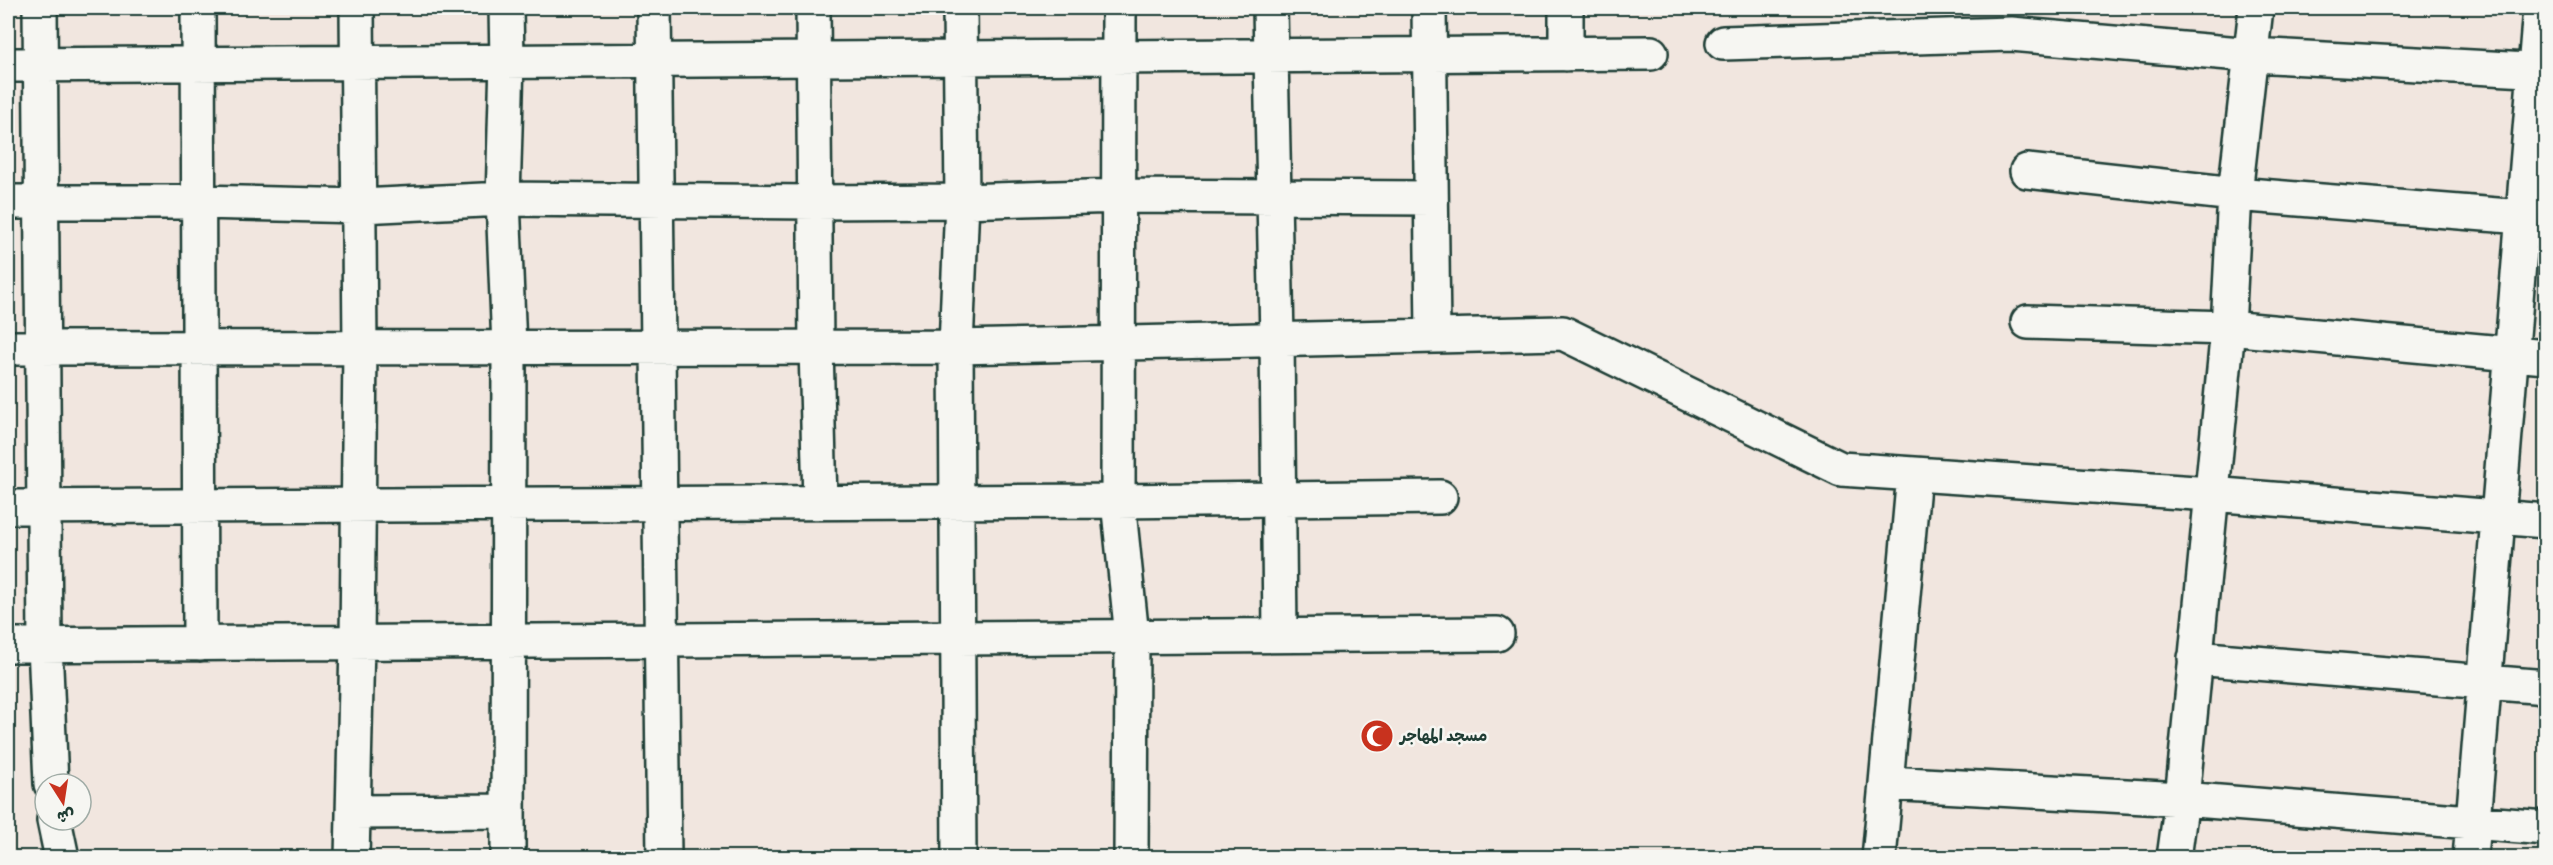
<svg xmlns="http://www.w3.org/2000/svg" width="2553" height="865" font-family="Pangolin,'Playpen Sans Arabic',sans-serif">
<rect width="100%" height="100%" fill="#f1e6df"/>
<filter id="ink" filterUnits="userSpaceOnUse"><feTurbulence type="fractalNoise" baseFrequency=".0167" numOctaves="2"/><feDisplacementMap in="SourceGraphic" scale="12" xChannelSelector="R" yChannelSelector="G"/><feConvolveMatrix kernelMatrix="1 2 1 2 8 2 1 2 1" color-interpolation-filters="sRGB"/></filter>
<g filter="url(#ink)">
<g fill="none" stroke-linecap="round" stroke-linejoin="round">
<g stroke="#1f3d34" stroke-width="38">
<path id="minor" d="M40,8L45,645L51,784
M198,8L200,644
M506,8L507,61L503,199L509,347L508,858
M654,8L664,858
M813,8L816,347L820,502
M1119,8L1118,501L1132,637L1131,858
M1270,8L1277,339L1280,635
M1429,8L1433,335
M1723,43L2011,34L2252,55L2546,71
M1566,54V8
M8,65L1651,53
M2027,171L2235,194L2522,217
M8,202H199L361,206L503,199L815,202L962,201L1119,196L1431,198
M2028,322L2228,328L2546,357
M8,348L956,347L1563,333L1841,469L2211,494L2546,521
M1914,474L1886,783L2182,799L2546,828
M8,507L1118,501L1440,497
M8,645L1497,634
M2195,658L2546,687
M353,812L508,811
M54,820L62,858
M352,858L357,643L360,347L357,8
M959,858L956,347L962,201L960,8
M1879,858L1886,783
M2174,858L2182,799L2228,328L2235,194L2256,8
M2470,858L2540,8"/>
</g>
<use href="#minor" stroke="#f6f6f2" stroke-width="33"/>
</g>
</g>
<defs>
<g id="mosque-disc" transform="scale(1.725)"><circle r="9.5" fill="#c8321e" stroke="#f6f6f2"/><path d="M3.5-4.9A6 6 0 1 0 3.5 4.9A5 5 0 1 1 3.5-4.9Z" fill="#fff"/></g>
</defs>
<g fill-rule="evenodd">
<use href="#mosque-disc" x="1377" y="736"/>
</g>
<g text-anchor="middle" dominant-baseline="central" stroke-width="5" stroke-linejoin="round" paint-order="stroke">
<g font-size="16" font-weight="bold" fill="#1f3d34" stroke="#f6f6f2" text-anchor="start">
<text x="1400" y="736">مسجد المهاجر</text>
</g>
</g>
<rect width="2553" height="865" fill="none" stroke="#f6f6f2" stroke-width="30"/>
<rect x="15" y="15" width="2523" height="835" fill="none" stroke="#1f3d34" stroke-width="2" filter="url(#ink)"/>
<g transform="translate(63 802) rotate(168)"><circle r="28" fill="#f6f6f2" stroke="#a0aca6" stroke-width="1.5"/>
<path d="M0-4.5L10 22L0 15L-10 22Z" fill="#c8321e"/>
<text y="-9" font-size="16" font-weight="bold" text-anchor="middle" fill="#1f3d34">ش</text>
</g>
</svg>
